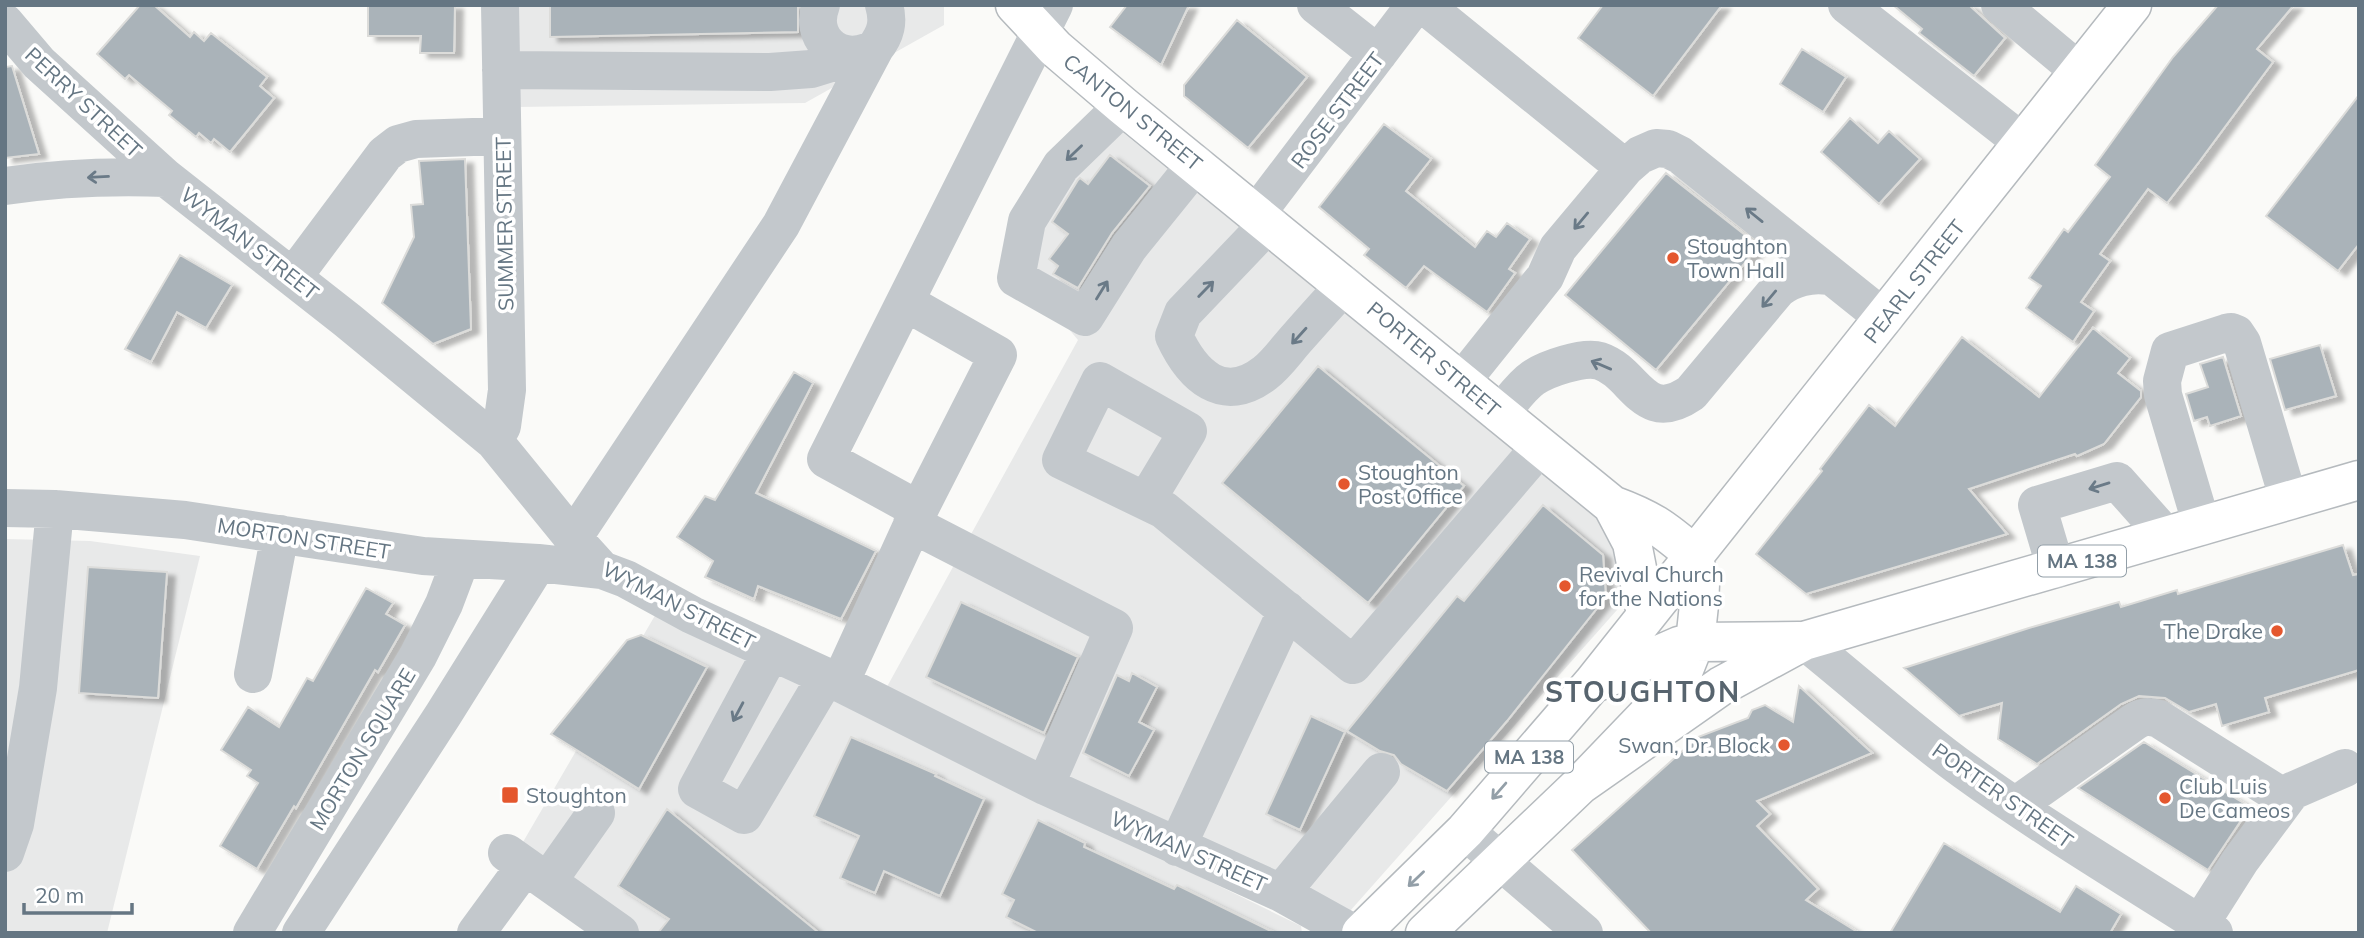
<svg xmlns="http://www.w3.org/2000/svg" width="2364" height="938" font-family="Mulish,sans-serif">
<defs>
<filter id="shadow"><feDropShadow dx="8" dy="4.5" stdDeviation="2" flood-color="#0004"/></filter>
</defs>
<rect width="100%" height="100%" fill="#fafaf8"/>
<path fill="#e8e9e9" d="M518,5H944V25L805,103L517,107Z
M1094,109L1608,527L1625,601L1350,911L883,694L1078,340L1011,260Z
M5,539L90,541L200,556L107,933H5Z
M657,612L1301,926L1302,933H641L523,842Z"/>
<path fill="#aab3b9" stroke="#dcdcda" stroke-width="2" filter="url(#shadow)" d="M140,5H154L190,37L194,32L204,41L211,33L267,77L260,86L274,98L230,152L214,139L211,143L199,133L196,137L169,115L172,111L129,75L125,79L97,54Z
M368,5H455L454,53H420L421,36H368Z
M550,5H798V32L550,37Z
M1127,5H1189L1161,65L1110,27Z
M1603,5H1722L1653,96L1578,38Z
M1893,5H1969L2005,38L1974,76L1919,33L1922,29Z
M2218,5H2294L2257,49L2273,62L2199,162L2167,203L2148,189L2100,254L2110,261L2081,302L2094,311L2073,342L2026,308L2041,286L2029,278L2064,229L2068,232L2110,177L2095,165L2173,57Z
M1237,20L1307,77L1248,148L1184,96V85Z
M1802,49L1846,77L1823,112L1780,84Z
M12,66L39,154L5,158V67Z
M2359,95V244L2338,271L2266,216Z
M1850,118L1878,143L1889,131L1920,159L1879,204L1821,152Z
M1384,124L1431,159L1406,191L1475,247L1487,231L1496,237L1507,223L1530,239L1509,269L1515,273L1487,312L1424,266L1406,288L1364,255L1369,249L1319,207Z
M1110,155L1150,186L1112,233L1078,288L1053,274L1058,266L1049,259L1068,234L1052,222L1078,180L1080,178L1088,184Z
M465,159L471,329L433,344L382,303L414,237L411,205L423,204L419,161Z
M1666,173L1759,246L1656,370L1565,295Z
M180,255L232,285L206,328L177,312L151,362L125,349Z
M2093,328L2130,358L2118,373L2141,391V397L2104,444L2077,456L2075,454L1969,489L2007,534L1806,594L1756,554L1822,471L1820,469L1869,405L1895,426L1962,337L2039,397Z
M2320,345L2336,396L2285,410L2270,359Z
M2223,357L2241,416L2210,426L2207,417L2194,421L2186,394L2208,387L2200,364Z
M1318,366L1464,486L1368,603L1222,483Z
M794,372L813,383L756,493L876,551L841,619L758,586L754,599L705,577L713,561L677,537L705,496L715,500Z
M1543,505L1603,555L1606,597L1507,721L1447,791L1401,764L1394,755L1380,751L1347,731L1457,596L1464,601Z
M2343,545L2353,575L2359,574V670L2265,698L2269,712L2222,726L2216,704L2189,712L2165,698L2139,696L2121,704L2037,764L1998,739L2002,703L1959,716L1904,668L2029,628L2119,602L2121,607L2177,590L2178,594Z
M88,567L167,572L158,698L79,693Z
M366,588L393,603L386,614L405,625L378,672L375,670L296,808L294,806L257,869L220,846L258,783L247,776L251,770L221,750L248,707L279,727L307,678L313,681Z
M961,602L1078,657L1044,733L926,677Z
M641,635L707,667L639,789L551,734L627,640Z
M1132,673L1157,687L1139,722L1154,730L1129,776L1083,753L1117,675L1129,681Z
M1799,686L1872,753L1757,801L1770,814L1757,826L1818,889L1806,900L1859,933H1651L1572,850L1698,737L1748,718L1752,710L1765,705L1793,722Z
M1311,716L1345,732L1300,830L1266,814Z
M851,737L936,774L935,776L984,799L940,896L884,871L875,893L840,878L859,836L814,816Z
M2144,742L2250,807L2208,870L2078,788Z
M667,809L738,867L819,933H658L669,919L618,886Z
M1038,820L1085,843L1084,847L1174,889L1177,885L1275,933H1038L1006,917L1014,900L1002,894Z
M1944,843L2060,912L2076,886L2121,914L2110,933H1890Z"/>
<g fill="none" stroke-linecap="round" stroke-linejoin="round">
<g stroke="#b5babe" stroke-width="41">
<path id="major" d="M1015,5L1055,48L1123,106L1612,505C1650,519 1663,528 1693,554
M1612,505L1632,543L1646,614
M1597,682L1679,646L1695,642L1799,641
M1580,785L1721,686L1804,641L2359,480
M1361,933L1465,831L1592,684L2132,5
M1425,933L1580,785L1655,707L1683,672L1695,642L1699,605L1700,584L1693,554"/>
</g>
<path stroke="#c3c8cc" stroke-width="38" d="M821,5C809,36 835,63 867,52
M1316,5L1378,54
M1424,5L1625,168
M1847,5L2022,142
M2000,5L2079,71
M5,23L39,63L166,178L347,320L494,441L573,538L602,570L626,579L692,615L840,683L1045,786L1281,893L1353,933
M501,70L770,72L811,69L853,56
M1123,106L1061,166L1027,221L1016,278L1085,317L1129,247L1196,164
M5,186C59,178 112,176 166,178
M1257,213L1415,5
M1269,223L1183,313L1174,336C1192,375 1223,406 1265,373C1277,364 1287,349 1298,337C1313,320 1329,302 1345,285
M293,277L385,154L398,144L416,139L502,136
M905,302L998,355L919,510
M1461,382L1545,277L1558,248L1625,168L1640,155L1656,148L1668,149L1680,155L1884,318
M1500,414C1510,403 1520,387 1533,378C1546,369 1583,356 1600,361C1636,373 1643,426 1691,393L1778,289C1792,278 1811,273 1829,276
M494,441L502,426L507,390L500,5
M1146,501L1188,431L1100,381L1061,460L1164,510L1353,665L1540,447
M5,508L55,509L185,520L423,556L538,563L602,570
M912,524L1114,628L1045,786
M2202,526L2163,395L2162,381L2170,351L2226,333L2231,332L2236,334L2242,343L2289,501
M573,538L781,225L875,48C886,34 889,22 884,5
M2056,569L2037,505L2117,481L2166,536
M1804,641C1858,684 1909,731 1965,771C2045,829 2131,880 2214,933
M771,652L697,789L744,815L826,677
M253,674L280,534
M840,683L919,510L826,459L1054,5
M2015,806L2134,722C2143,716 2149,716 2159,719L2286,799
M1465,831L1584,933
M1177,847L1287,610
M5,853L15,824L38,688L55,509
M507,853L620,933
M548,881L596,813
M1281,893L1381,772
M2200,924L2240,861L2292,791L2345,768
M252,933L418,656L444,604L461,559
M301,933L443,715L538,563
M476,933L525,866"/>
<use href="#major" stroke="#fff" stroke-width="38"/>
</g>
<defs><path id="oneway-shaft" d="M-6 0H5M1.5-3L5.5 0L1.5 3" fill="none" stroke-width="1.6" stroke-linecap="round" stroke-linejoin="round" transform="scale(1.75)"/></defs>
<g stroke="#6a7a87">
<use href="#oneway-shaft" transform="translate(1074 153) rotate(136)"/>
<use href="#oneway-shaft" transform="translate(98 177) rotate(177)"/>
<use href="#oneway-shaft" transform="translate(1754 215) rotate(-141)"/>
<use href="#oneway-shaft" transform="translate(1581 221) rotate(130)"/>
<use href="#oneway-shaft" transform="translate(1206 289) rotate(-46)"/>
<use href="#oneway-shaft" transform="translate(1102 290) rotate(-58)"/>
<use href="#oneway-shaft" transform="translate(1769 299) rotate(130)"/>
<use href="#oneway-shaft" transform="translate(1299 336) rotate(132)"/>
<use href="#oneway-shaft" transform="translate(1601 365) rotate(-157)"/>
<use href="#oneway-shaft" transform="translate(2099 486) rotate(163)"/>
<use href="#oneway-shaft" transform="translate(738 712) rotate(118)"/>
</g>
<g stroke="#939fa8">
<use href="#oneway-shaft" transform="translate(1499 791) rotate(131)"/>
<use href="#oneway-shaft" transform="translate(1416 879) rotate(136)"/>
</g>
<g fill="#e4572e" stroke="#fff" stroke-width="2.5">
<circle cx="1673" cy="258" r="7"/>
<circle cx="1344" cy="484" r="7"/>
<circle cx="1565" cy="586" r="7"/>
<circle cx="2277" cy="631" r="7"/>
<circle cx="1784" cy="745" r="7"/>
<rect x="501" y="786" width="18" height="18" rx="3.5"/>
<circle cx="2165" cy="798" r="7"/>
</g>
<g text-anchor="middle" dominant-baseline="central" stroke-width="7" stroke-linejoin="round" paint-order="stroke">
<g fill="#fff" stroke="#939fa8" stroke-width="2">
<rect x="2038" y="545.5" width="88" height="31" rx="5"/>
<rect x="1485" y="741.5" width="88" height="31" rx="5"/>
</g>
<g font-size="19" font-weight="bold" fill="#657683">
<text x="2082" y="561">MA 138</text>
<text x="1529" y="757">MA 138</text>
</g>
<g font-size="21" fill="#657683" stroke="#fff">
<text transform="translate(84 102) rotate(43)">PERRY STREET</text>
<text transform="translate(1337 110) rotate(-53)">ROSE STREET</text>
<text transform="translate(1133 112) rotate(39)">CANTON STREET</text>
<text transform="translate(504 224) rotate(-91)">SUMMER STREET</text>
<text transform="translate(250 243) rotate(38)">WYMAN STREET</text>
<text transform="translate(1914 281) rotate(-52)">PEARL STREET</text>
<text transform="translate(1434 359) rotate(40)">PORTER STREET</text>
<text transform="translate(304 538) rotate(9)">MORTON STREET</text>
<text transform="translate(679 605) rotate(27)">WYMAN STREET</text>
<text transform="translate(362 749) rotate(-59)">MORTON SQUARE</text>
<text transform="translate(2003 795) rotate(35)">PORTER STREET</text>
<text transform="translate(1189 851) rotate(24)">WYMAN STREET</text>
</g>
<g font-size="21" fill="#657683" stroke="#fff" text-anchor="start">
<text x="1687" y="246">Stoughton<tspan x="1687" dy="24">Town Hall</tspan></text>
<text x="1358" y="472">Stoughton<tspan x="1358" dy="24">Post Office</tspan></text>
<text x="1579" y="574">Revival Church<tspan x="1579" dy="24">for the Nations</tspan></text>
<text x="2263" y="631" text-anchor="end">The Drake</text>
<text x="1770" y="745" text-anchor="end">Swan, Dr. Block</text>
<text x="2179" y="786">Club Luis<tspan x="2179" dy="24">De Cameos</tspan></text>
<text x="526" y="795">Stoughton</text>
</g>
<g font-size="28" font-weight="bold" letter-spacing="2" fill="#57646e" stroke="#fff">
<text x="1643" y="691">STOUGHTON</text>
</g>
</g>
<rect width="2364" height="938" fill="none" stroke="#657683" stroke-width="14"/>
<path d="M24 903v10h108v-10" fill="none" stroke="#657683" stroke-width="3.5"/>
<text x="35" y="903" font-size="21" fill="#657683" stroke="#ffffff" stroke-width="5" paint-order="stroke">20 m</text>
</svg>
